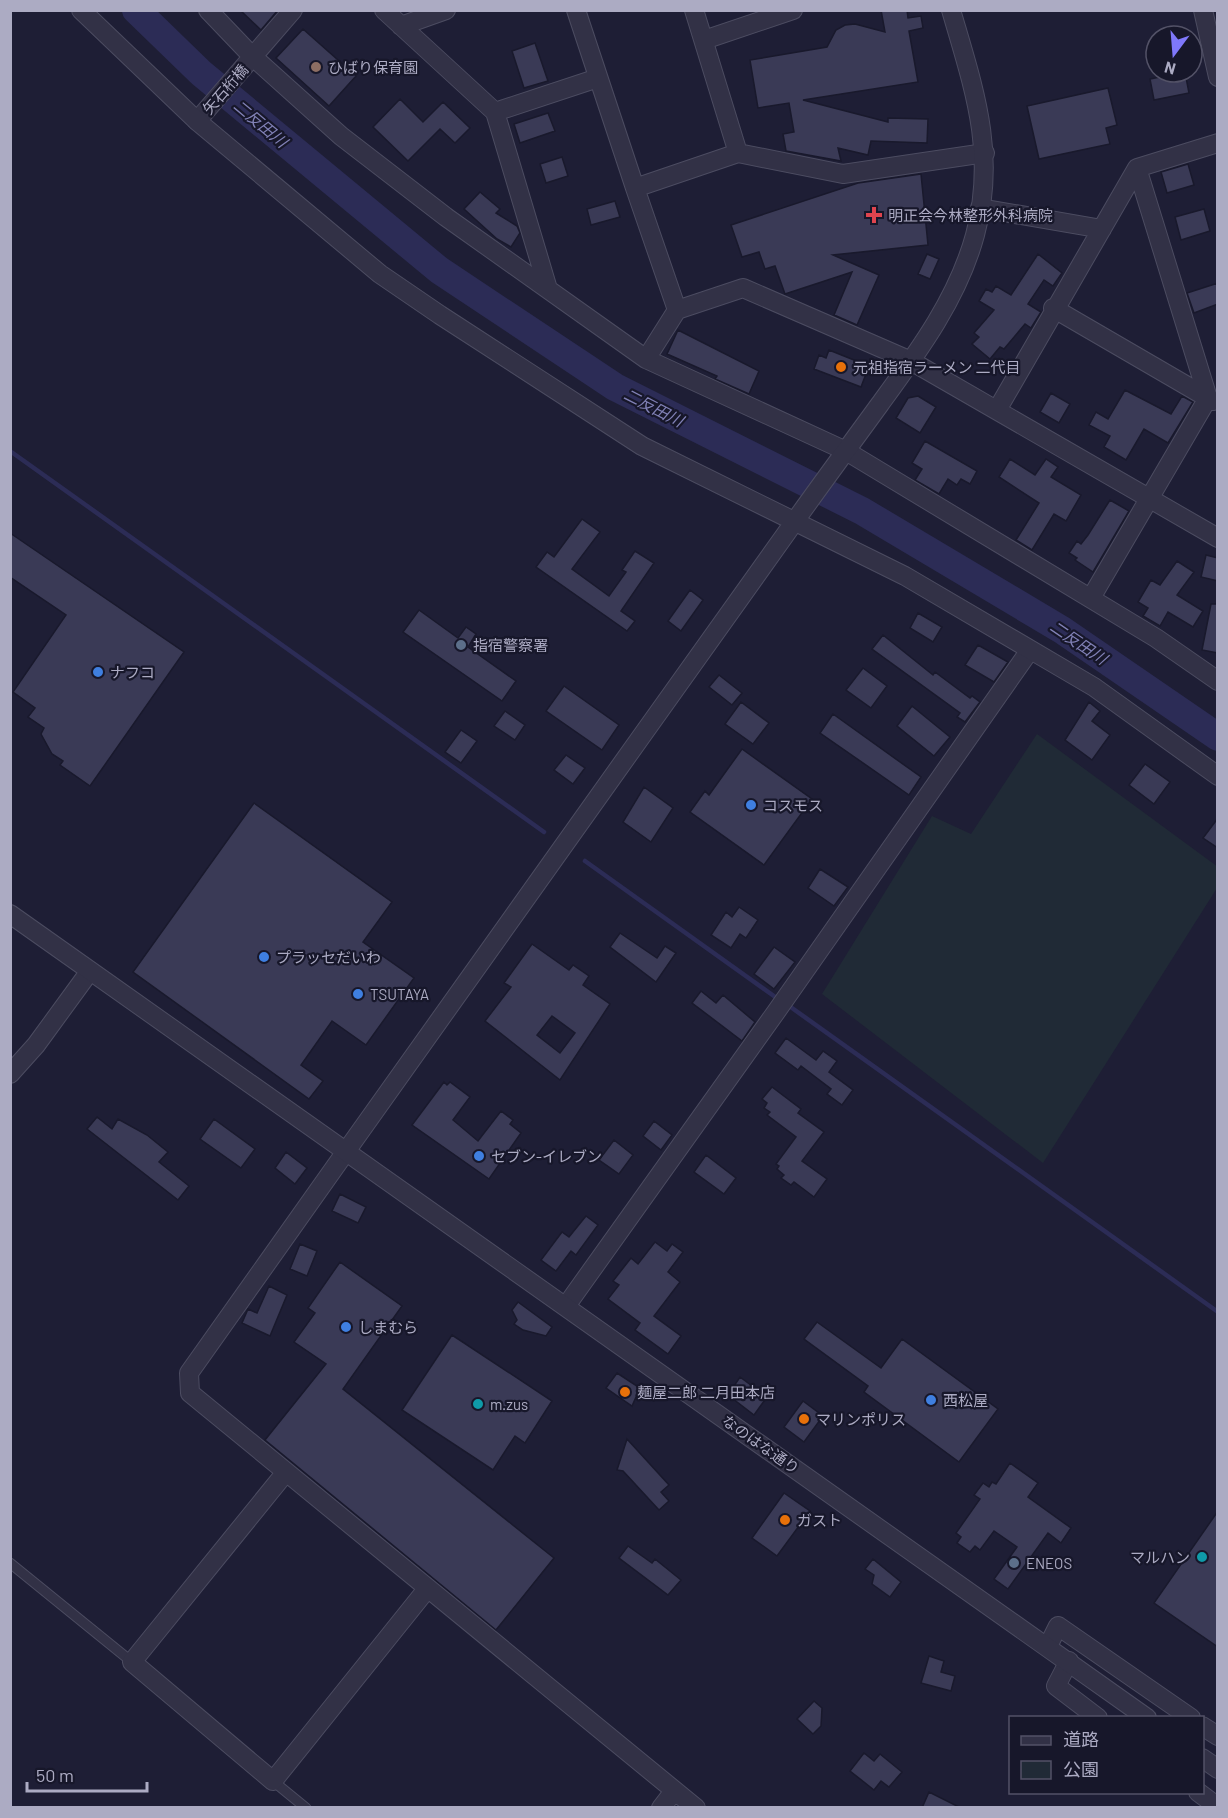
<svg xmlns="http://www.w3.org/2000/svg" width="1228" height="1818" font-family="Barlow,'Noto Sans JP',sans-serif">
<rect width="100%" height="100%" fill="#1e1e35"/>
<path fill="#202a36" d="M1037,734L1218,867L1217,888L1043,1163L822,994L932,816L971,834Z"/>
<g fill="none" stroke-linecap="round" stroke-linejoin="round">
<path stroke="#2c2c56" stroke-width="4.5" d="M10,451L544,832
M585,861L778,999
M792,1008L1218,1312"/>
<path stroke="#2c2c56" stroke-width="28" d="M136,10L201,73L439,270L615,387L862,511L1062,630L1218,737"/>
</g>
<path fill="#3a3a56" stroke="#19192c" stroke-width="1.5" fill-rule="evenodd" d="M240,10H278L261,30Z
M881,10H907L908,18L921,16L923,28L909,31L918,82L803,100L888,122V118L928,119L927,143L871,141L868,155L838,148L841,161L786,151L783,134L794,132L789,103L758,108L750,60L827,47L836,30L845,25L855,24L885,32Z
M303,29L356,76L329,106L276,58Z
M535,43L548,81L524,88L512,51Z
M1185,72L1189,93L1154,100L1150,79Z
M1108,88L1117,125L1106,128L1110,144L1039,159L1027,106Z
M400,99L423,122L443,102L470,128L455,143L440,129L408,161L373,127Z
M548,113L555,131L520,143L514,124Z
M562,157L568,176L546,183L540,164Z
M1188,164L1194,185L1167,193L1161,172Z
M921,174L928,245L833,255L879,275L857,325L834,315L852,272L785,294L775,266L765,269L759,252L742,257L731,225L858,183Z
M480,192L500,209L496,213L517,226L520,233L511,247L497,239L464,209Z
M615,201L620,217L591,225L587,209Z
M1204,209L1210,231L1181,240L1175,217Z
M927,254L939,259L930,279L918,274Z
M1038,254L1062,273L1053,286L1044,280L1028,304L1041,312L1031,328L1025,324L1004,349L1000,347L990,359L972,344L979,337L974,333L994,310L979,301L986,289L992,292L996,286L1011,295Z
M1218,283V304L1194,313L1187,293Z
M678,330L759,371L749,394L715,379L717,376L667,354Z
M829,350L869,366L861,387L814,369L819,355L826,358Z
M1125,390L1171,414L1182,396L1193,402L1168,443L1144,429L1126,460L1104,447L1110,436L1089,425L1096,412L1108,419Z
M1051,393L1070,404L1059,423L1040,412Z
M918,396L936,407L920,433L896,418L908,398Z
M925,441L977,471L970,484L961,479L957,485L948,479L939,494L915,480L922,469L912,463Z
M1010,459L1035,475L1046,459L1058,467L1051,477L1081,495L1066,521L1054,514L1032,550L1016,540L1039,503L999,477Z
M1110,500L1129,511L1093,572L1075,560L1077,558L1069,553L1077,541L1081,544L1088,535Z
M582,519L600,532L572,569L609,596L626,572L622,570L635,551L654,563L621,611L635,621L627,631L536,567L547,552L554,557Z
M10,533L184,652L90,786L60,765L63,761L52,754L41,734L44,728L28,717L35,708L13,692L66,615L10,577Z
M1206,555L1218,558V581L1201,577Z
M1177,561L1194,572L1177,595L1203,611L1193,627L1168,612L1160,626L1143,616L1148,608L1138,602L1151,580L1160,585Z
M690,590L703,600L681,631L668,621Z
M1211,604H1218V653L1202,650Z
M419,610L458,638L466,627L476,634L468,647L516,681L502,701L403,632Z
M918,613L942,627L933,642L910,628Z
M883,635L933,675L935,672L970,698L972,696L980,702L965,722L957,717L960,713L872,649Z
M978,645L1008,662L994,682L965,665Z
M863,668L887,686L871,708L846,690Z
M719,675L742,693L732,705L709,687Z
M564,686L619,725L602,750L546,711Z
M741,702L769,723L753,744L725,724Z
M1089,702L1100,711L1092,721L1110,735L1092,760L1065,740Z
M912,706L950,737L934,756L897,726Z
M505,711L525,725L515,740L494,726Z
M833,714L921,777L909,795L820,733Z
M461,730L477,741L461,763L445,752Z
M742,749L812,799L764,865L690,812L705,791L709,795Z
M566,755L585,768L573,784L554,770Z
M1145,764L1170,782L1154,804L1129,785Z
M644,787L673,808L651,842L623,822Z
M254,803L392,902L363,942L414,978L366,1045L332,1021L301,1065L323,1081L309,1099L133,972Z
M1218,818V848L1203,838Z
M820,869L848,887L834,906L808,888Z
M739,907L758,920L746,938L740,934L731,948L711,935L726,912L732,917Z
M620,933L657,958L665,946L676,953L656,982L610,947Z
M532,944L569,970L573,965L589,976L583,985L610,1004L560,1080L485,1021L511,987L504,983ZM552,1016L575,1033L560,1053L537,1035Z
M774,947L795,962L774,989L754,974Z
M701,991L716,1003L723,995L755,1022L742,1041L692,1003Z
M786,1038L816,1060L823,1051L837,1061L829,1072L853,1090L842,1105L827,1094L831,1089L801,1066L798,1070L775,1053Z
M444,1082L447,1085L450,1082L470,1097L453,1120L478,1141L501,1111L513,1120L510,1124L521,1133L489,1179L412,1125Z
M772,1087L801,1109L798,1113L824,1132L802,1161L827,1179L814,1197L794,1182L791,1185L781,1178L784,1175L777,1169L779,1166L776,1164L796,1137L767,1115L770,1112L764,1108L767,1103L762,1099Z
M97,1117L112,1129L118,1119L147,1135L168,1152L159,1162L189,1186L178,1200L87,1129Z
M214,1119L255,1149L241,1168L200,1139Z
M654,1121L672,1135L661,1150L643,1136Z
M614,1140L633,1155L619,1174L599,1160Z
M286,1152L307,1168L295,1184L275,1168Z
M706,1155L736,1178L724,1194L694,1172Z
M340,1194L366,1207L358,1223L332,1211Z
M586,1216L598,1225L576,1255L571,1251L556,1271L541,1260L562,1232L569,1237Z
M655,1242L667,1251L672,1244L683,1252L668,1272L680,1282L654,1316L681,1336L668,1354L635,1330L640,1323L608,1299L619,1285L613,1281L631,1258L638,1264Z
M300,1244L317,1251L307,1276L290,1269Z
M340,1262L402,1306L343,1389L554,1558L496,1630L265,1440L326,1364L294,1342L315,1313L308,1308Z
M269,1286L287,1295L270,1336L242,1323L248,1309L257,1313Z
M518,1302L552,1327L546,1336L523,1330L514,1324L517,1320L512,1310Z
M817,1322L881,1368L902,1339L998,1409L959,1462L864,1392L868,1386L804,1339Z
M452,1335L552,1401L525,1443L515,1436L493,1470L402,1410Z
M617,1373L640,1388L632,1406L606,1388Z
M740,1377L767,1397L754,1415L728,1395Z
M803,1401L823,1416L804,1442L784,1427Z
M627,1439L669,1485L661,1492L669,1501L659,1510L623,1471L617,1470Z
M1010,1463L1038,1483L1028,1497L1071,1528L1061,1543L1048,1533L1008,1589L994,1579L1017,1547L994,1531L980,1550L975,1546L970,1552L957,1543L961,1537L956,1533L980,1499L974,1495L983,1483L989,1487L992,1482L996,1484Z
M784,1493L810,1511L777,1556L752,1538Z
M1218,1511V1647L1154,1603Z
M628,1546L652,1563L655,1559L681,1580L668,1595L619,1558Z
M873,1559L901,1582L890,1597L872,1584L874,1575L865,1569Z
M929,1656L944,1661L941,1672L955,1676L951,1691L921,1683Z
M814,1701L822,1708L821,1726L813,1734L797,1719Z
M864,1753L874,1761L880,1754L902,1772L889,1787L881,1781L874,1790L850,1771Z
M929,1792L961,1808H922Z"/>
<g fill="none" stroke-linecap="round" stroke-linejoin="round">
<g stroke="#4c4c61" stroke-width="11">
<path id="service" d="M10,1563L132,1662
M273,1781L306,1808"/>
</g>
<g stroke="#4c4c61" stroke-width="20">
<path id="minor" d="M208,10L252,56L341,136L446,217L646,359L846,451L1156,638L1218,681
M384,10L495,112L548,289
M576,10L635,188
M694,10L738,153L843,174L985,153
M1203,10L1218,77
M401,26L446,10
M704,40L793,10
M495,112L598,78
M197,121L293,10
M980,208L1102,229
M1053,308L1213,401
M677,310L635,188L738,153
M646,359L677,310L743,288L911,361L1218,538
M997,410L1137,168L1218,143
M1091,598L1208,398L1137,168
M10,1074L36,1045L90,971
M347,1150L189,1373L190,1393L696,1808
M566,1306L776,1012L1030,650
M286,1472L132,1662L273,1781L427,1589
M1048,1646L1058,1626L1191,1718
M1069,1661L1056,1686L1098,1718
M1202,1726L1218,1736
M1198,1792L1218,1807
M661,1808L674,1791"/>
</g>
<g stroke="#4c4c61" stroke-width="20">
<path id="tertiary" d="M81,10L197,121L380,274L440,315L642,446L905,576L1094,687L1218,776
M10,914L1147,1718
M347,1150C492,945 639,740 785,535C816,491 848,448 880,404C918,352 958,298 975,235C997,153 974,89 951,10
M1202,1758L1218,1769"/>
</g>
<use href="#service" stroke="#323146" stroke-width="9"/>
<use href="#minor" stroke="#323146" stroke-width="18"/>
<use href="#tertiary" stroke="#323146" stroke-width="18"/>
</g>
<circle fill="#8d6e63" stroke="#17172a" stroke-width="2" cx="316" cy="67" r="6"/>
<path fill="#e0444e" stroke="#17172a" stroke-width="2" d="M871 206h6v6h6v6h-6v6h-6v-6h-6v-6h6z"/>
<g fill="#e8710a" stroke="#17172a" stroke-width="2">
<circle cx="841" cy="367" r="6"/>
<circle cx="625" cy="1392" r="6"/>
<circle cx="804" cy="1419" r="6"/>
<circle cx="785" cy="1520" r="6"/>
</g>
<g fill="#5c6f8a" stroke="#17172a" stroke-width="2">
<circle cx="461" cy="645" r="6"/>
<circle cx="1014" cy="1563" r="6"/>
</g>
<g fill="#3f7fe0" stroke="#17172a" stroke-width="2">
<circle cx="98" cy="672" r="6"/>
<circle cx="751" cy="805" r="6"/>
<circle cx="264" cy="957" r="6"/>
<circle cx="358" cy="994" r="6"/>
<circle cx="479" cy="1156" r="6"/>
<circle cx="346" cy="1327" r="6"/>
<circle cx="931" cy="1400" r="6"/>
</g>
<g fill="#0f9aa8" stroke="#17172a" stroke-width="2">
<circle cx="478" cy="1404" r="6"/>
<circle cx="1202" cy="1557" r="6"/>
</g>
<g text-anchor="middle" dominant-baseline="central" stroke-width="4.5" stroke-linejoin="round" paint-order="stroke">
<g font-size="15" fill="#acabc3" stroke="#17172a" text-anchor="start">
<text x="328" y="67">ひばり保育園</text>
<text x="888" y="215">明正会今林整形外科病院</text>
<text x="853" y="367">元祖指宿ラーメン 二代目</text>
<text x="473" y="645">指宿警察署</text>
<text x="110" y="672">ナフコ</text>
<text x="763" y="805">コスモス</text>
<text x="276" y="957">プラッセだいわ</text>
<text x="370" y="994">TSUTAYA</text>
<text x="491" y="1156">セブン-イレブン</text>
<text x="358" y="1327">しまむら</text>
<text x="637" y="1392">麺屋二郎 二月田本店</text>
<text x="943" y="1400">西松屋</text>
<text x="490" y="1404">m.zus</text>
<text x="816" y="1419">マリンポリス</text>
<text x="797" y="1520">ガスト</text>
<text x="1190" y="1557" text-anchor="end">マルハン</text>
<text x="1026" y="1563">ENEOS</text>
</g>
<g font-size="15" fill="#acabc3" stroke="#17172a">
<text transform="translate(225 89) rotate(-49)">矢石桁橋</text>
<text transform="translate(761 1444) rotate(35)">なのはな通り</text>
</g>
<g font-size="16" font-style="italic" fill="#8181b6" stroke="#17172a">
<text transform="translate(261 123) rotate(40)">二反田川</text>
<text transform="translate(654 407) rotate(27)">二反田川</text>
<text transform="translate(1079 642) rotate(34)">二反田川</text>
</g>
</g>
<rect width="1228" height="1818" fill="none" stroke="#acabc3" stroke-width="24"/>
<rect x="1009" y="1716" width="195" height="78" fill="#17172a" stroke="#535267" stroke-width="1.5"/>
<rect x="1021" y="1736" width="30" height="9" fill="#323146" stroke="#535267" stroke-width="1.5"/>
<text x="1063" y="1746" font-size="18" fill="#acabc3">道路</text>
<rect x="1021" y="1761" width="30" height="18" fill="#202a36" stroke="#535267" stroke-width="1.5"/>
<text x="1063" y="1776" font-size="18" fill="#acabc3">公園</text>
<g transform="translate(1174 54) rotate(196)"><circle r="28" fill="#17172a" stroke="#535267" stroke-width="1.5"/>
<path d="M0-4.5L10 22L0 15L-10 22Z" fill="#7f78fb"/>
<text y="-9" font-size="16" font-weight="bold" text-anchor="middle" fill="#acabc3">N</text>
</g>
<path d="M27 1782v9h120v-9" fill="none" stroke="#acabc3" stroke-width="3"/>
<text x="36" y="1782" font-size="18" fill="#acabc3" stroke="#17172a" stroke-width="4.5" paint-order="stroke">50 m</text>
</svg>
